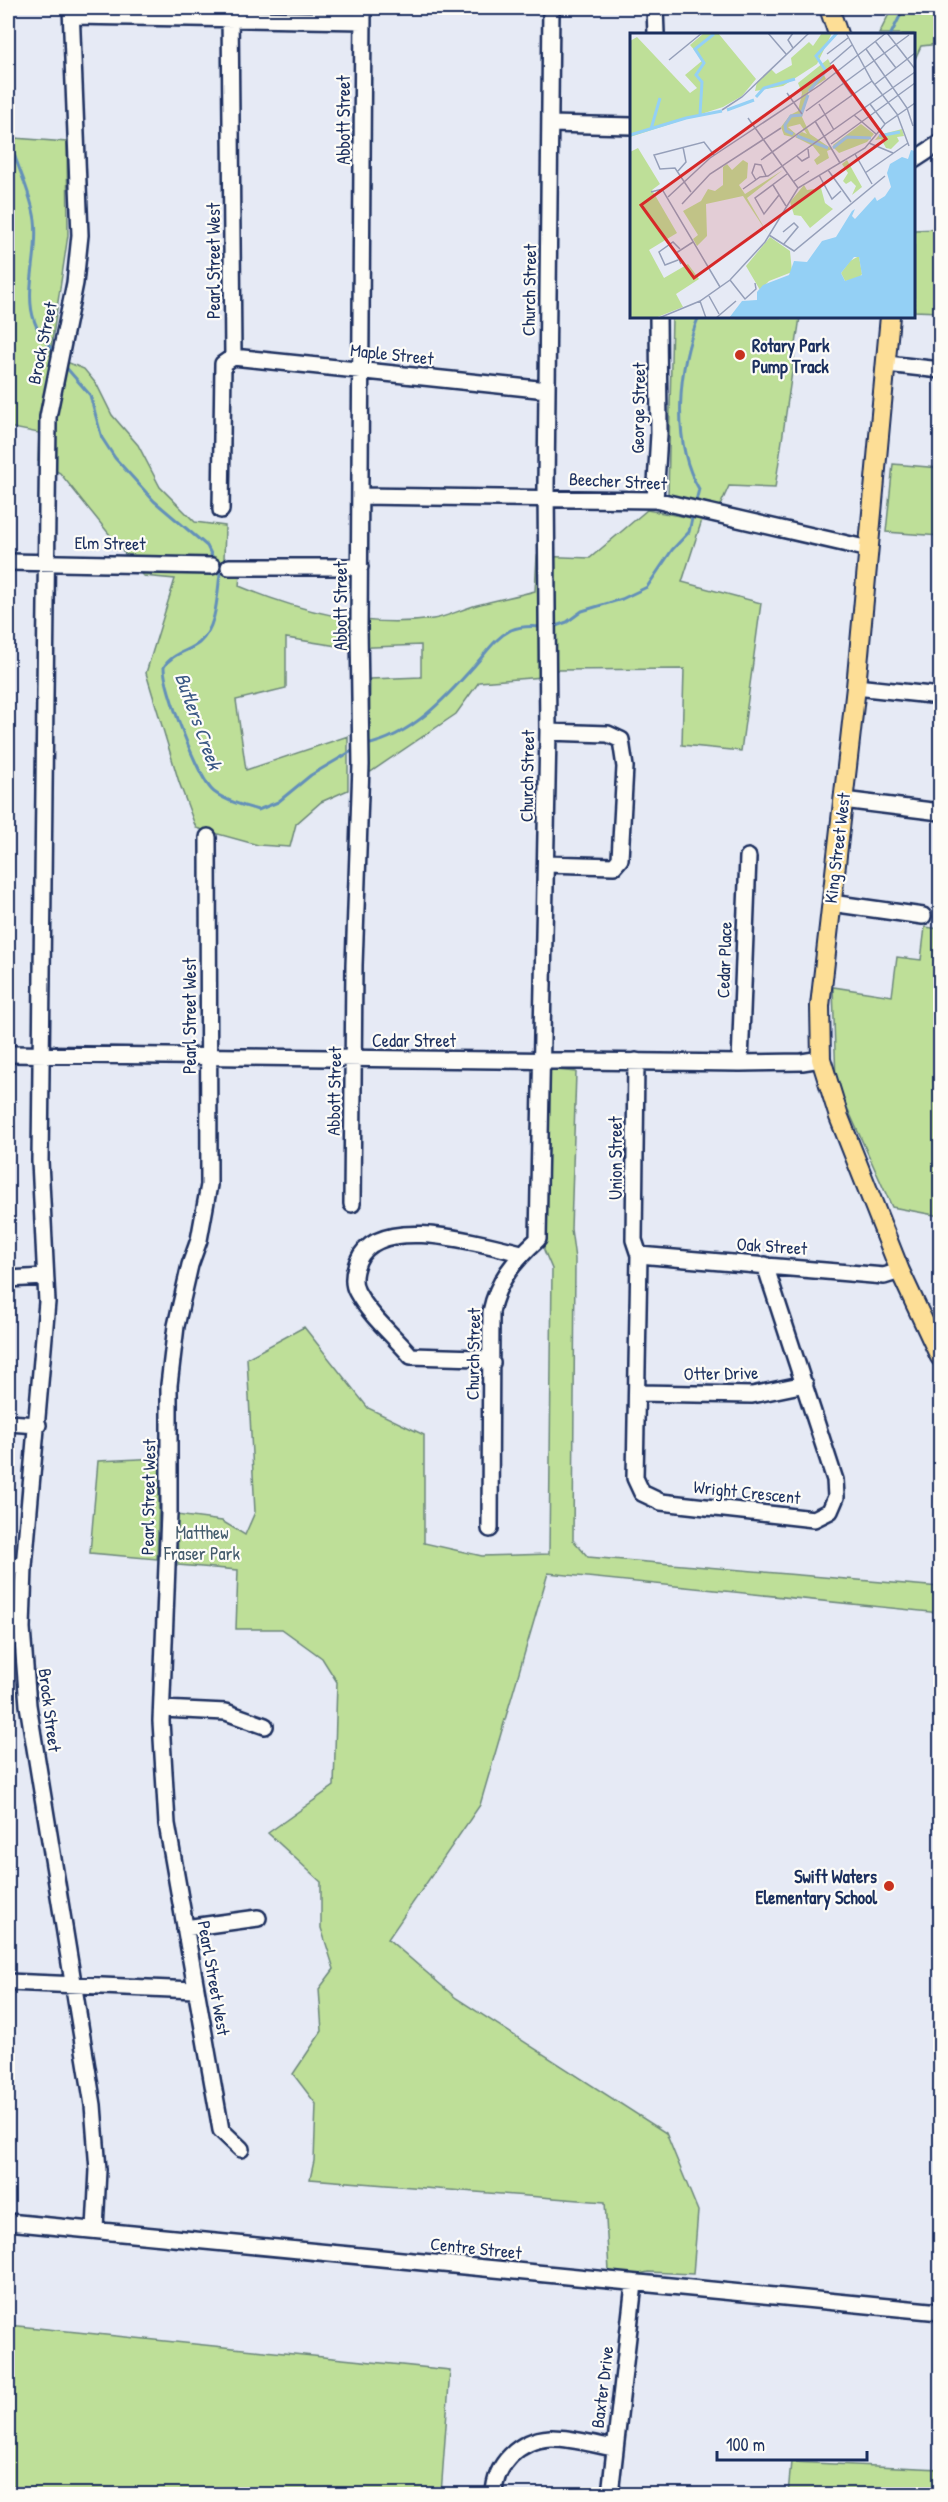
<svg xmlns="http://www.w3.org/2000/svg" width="948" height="2502" font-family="'Patrick Hand',sans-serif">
<rect width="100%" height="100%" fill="#e6eaf5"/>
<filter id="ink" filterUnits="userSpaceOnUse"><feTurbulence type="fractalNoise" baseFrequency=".0167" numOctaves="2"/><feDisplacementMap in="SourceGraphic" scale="12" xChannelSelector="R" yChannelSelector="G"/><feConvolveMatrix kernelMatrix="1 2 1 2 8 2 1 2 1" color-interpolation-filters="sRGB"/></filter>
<g filter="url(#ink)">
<path fill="#bedf98" stroke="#6c877b" stroke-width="1.5" d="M892,8H940V44L921,46L914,61V34H879Z
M8,16L14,138L67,142L68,235L50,355L84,369L97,385L112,415L138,445L160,487L195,522L225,526L224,560L230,575H240L239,586C300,611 366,629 433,619C447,617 462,609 477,605C496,600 516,596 535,591L537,556L590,558L647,510L702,520L682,582L761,603L741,751L682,745L684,669L556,670V676L479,682L456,714L369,773L370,679L421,677V645L350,648L286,638V688L236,700L246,770L348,736V790L321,802L296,824L290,847L258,845L196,828L179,782L146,673L175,579L143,576L60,473L38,461L39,433L8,427Z
M940,229V312L914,311V230Z
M672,317H800L775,488L729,486L720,506L668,495Z
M893,464L940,468V536L886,532Z
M925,927L940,929V1216L892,1207L836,1083L833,987L892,996L897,957L921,960Z
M546,1069L576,1072L571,1229L575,1259L573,1540L588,1557L940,1587V1613L548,1573L480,1805L388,1939L456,1998L666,2133L698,2211L693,2274L648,2272L626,2277L609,2271L605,2202L310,2179L314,2161L316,2104L293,2074L322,2031L319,1989L334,1969L321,1928V1882L268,1833L334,1786L337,1682L322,1658L282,1629H236L238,1570L178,1565L177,1515L222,1521L245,1535L255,1512L247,1358L304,1327L368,1408L424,1435V1543L482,1556L549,1554L552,1269L544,1250Z
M160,1458L157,1559L90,1553L98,1461Z
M8,2325L450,2370L441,2494H8Z
M791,2462L940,2469V2494H788Z"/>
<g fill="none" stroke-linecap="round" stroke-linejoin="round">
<path stroke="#6490b9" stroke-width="3" d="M891,34L904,8
M8,135C15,163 31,191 35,220C41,268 11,310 55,352
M64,365L90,395L102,438L115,458L154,501L207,546L214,560
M695,505L699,489C671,442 678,366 699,316
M218,569L220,574C217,596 217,628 199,643C188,652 172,653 164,667C163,686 199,781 214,792C226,801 244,806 258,810L278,802L311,775L357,748
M553,627L567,622L582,611L622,599L647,587L672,550L689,532L693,514
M366,745C411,736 445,699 475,665C487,652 495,638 511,630C520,626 533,626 543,627"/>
<g stroke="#1b2f5e" stroke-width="20">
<path id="minor" d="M71,8L80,235L75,283L48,417L40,1161L47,1302L24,1567L22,1628L28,1705L93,2105L98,2170L95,2229
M230,8L233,357
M655,8L656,34
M72,16L363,21
M550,124L632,126
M914,160L940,143
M233,357L547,390
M887,364L940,370
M360,496L655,500L869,549
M655,500L659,434L658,316
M221,510L223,364L233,357
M8,562L212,566
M229,567H360
M856,687L940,696
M843,800L940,812
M208,837L209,1185L199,1240L190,1265L176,1326L169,1385V1513L161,1721L167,1824L221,2130L241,2149
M546,864L614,866L620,859L625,767L621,740L608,734L548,732
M831,903L923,916
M8,1054L740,1063L802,1062L821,1059
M636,1061L634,1240L639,1255L635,1478L642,1493L661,1502L814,1519L830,1511L836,1497L835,1480L765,1265
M740,1063L748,857
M352,1204L354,965L361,765L359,628L363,8
M639,1255L884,1276L900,1271
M8,1279L45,1277
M492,1363L479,1358L411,1356C394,1336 370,1316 357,1292C352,1283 354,1271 358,1261C378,1212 482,1244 521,1253
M638,1393L752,1395L805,1384
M8,1423L38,1425
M490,1529L491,1312C497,1281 515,1260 538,1239L548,732L546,486L551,8
M8,1565L24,1567
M162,1709L226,1712L265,1726
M185,1928L258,1918
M8,1982L195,1990
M8,2222L940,2312
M494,2494C495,2464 519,2440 550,2438C571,2437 595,2445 615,2448
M613,2494L611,2485L634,2284"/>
</g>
<g stroke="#1b2f5e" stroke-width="22">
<path id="major" d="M829,8L838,34
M890,316L856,687L820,1006L821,1059L839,1117L900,1271L940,1357"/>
</g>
<use href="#minor" stroke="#fdfcf7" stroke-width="15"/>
<use href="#major" stroke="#fdde96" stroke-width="18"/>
</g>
</g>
<g fill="#c8321e" stroke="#fdfcf7" stroke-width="2">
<circle cx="740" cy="355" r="6"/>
<circle cx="889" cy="1886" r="6"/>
</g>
<g text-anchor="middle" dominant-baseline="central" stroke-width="4.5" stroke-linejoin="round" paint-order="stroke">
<g font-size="18" fill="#1b2f5e" stroke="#fdfcf7">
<text transform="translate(343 120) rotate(-90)">Abbott Street</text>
<text transform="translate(213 261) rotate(-90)">Pearl Street West</text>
<text transform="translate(529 290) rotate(-89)">Church Street</text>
<text transform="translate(42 343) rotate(-78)">Brock Street</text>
<text transform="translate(392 354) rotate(6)">Maple Street</text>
<text transform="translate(638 408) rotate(-89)">George Street</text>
<text transform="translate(618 481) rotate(3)">Beecher Street</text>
<text transform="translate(110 543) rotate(1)">Elm Street</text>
<text transform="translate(340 606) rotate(-90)">Abbott Street</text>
<text transform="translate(527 776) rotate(-89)">Church Street</text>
<text transform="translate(837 848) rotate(-83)">King Street West</text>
<text transform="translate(724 960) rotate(-88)">Cedar Place</text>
<text transform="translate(189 1016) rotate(-90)">Pearl Street West</text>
<text x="414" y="1040">Cedar Street</text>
<text transform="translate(334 1091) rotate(-89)">Abbott Street</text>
<text transform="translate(615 1158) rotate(-90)">Union Street</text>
<text transform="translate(772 1246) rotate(4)">Oak Street</text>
<text transform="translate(473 1354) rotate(-89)">Church Street</text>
<text transform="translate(721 1373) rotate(-1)">Otter Drive</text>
<text transform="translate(747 1492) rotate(6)">Wright Crescent</text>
<text transform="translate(148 1497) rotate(-89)">Pearl Street West</text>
<text transform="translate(50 1710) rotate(83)">Brock Street</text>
<text transform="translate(214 1978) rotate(80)">Pearl Street West</text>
<text transform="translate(476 2248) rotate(6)">Centre Street</text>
<text transform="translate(602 2387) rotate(-83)">Baxter Drive</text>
</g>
<g font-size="18" font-weight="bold" fill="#1b2f5e" stroke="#fdfcf7" text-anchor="start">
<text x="752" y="345">Rotary Park<tspan x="752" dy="21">Pump Track</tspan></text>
<text x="877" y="1876" text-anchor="end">Swift Waters<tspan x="877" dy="21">Elementary School</tspan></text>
</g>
<g font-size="18" fill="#445b6c" stroke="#fdfcf7">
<text x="202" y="1532">Matthew<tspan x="202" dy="21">Fraser Park</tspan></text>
</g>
<g font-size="20" font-style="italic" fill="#395784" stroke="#fdfcf7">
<text transform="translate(199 721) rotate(70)">Butlers Creek</text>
</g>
</g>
<g transform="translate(630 33)">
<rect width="285" height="285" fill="#e6eaf5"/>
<path d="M74,0H88L126,46L112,63L93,74L0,104V8L7,4L60,60L67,55L55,42L73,27L60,12ZM192,0H202L187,31L153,53L125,58L127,49L141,36L146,41L162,32L161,25L179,9L183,13ZM198,26L202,34L194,42L196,46L179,57L172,84L180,101L202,116L197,118L199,125L187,132L184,127L190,122L183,113L165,104L172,99L177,101L170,91L158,94L166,101L162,104L154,102L151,94L160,82L168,78L172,60L168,50ZM231,91L244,101L237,109L209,120L205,116L203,112ZM272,96L274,103L267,104L269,108L261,116L256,115L251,106L245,107L249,102ZM8,115L30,151L22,157L47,200L19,217L34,245L58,231L69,246L46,261L53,274L25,285H0V119ZM113,127L118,130L117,145L109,152L115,161L153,137L117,165L138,201L113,163L76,171L77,203L67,213L63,206L68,202L53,178L71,168L78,156L85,158L93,152V134L97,131L102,137ZM217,127L232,154L222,162L226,153L221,148L216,151L213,148L218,140L212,131ZM174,152L177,157L191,155L195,170L203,176L180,195L171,183L164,182L160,169ZM140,204L160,218L162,239L139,248L130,257L116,233ZM229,223L232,241L228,246L215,248L211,240L220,228Z" fill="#bedf98"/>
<path d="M281,117L285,118V285H99L112,268L127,267V259L133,252L159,242L164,228L177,229L192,208L206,204L222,178L225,176L222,183L225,186L245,164L247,168L255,163L261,154L257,140L260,131L272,124L278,126ZM224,224H229L232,242L215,248L211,240Z" fill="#94d0f5" fill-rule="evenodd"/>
<path fill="none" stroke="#94d0f5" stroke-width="3" d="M179,58L196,38L186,23L207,0M126,64L134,55L165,46M97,77L124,67M70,81L72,49L66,42L74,30L65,16L84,1M21,96L30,65M163,101L156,98L155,92L161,83L171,82L178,62M0,102L56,85L92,78M167,103L198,115M249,103L270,99M203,115L217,104L241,105"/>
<path fill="none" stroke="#959fb9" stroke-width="1.5" d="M138,0L156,21M216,0L242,48L267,81L279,113M257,0L285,36M245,8L266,35M163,15L158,7L163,0M236,16L277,75L283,93M197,21L218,5M39,27L72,0M200,31L222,12M206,39L222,62M244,52L285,20M157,60L172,81M189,71L204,97M240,71L255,91M92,77L112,64L179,0M176,78L279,2M224,82L246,101M118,85L168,155M185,88L210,130M239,110L263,120M201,111L285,50M225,121L242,151M167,123L172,128L179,124L178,116M131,127L242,48M198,137L221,169M48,138L56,129L53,114M235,140L278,110M189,142L202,166L211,158M126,147L122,140L125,131L131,132L136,143M163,149L179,138M143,152L156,173M113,156L130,144L138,143L285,39M21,159L32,156L90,254M61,159L45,135L30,136L24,122L74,109L84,122M149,162L134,181L125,165L157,141M38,164L80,125L190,52L256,0M52,171L80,141L151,95M153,199L164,190L168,194L153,212M139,202L164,218L255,143M48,227L35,232L29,219L43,209L50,216M51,231L46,220L63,209M100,247L115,266L126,256L125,250M79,263L89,281M70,268L76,285M29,285L70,268L100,247L135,209L168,155L235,115L255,91L285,70M86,285L106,268"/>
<path fill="#d62828" fill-opacity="0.15" stroke="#d62828" stroke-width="3" d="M203,33L256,106L64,245L11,172Z"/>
<rect width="285" height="285" fill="none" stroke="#1b2f5e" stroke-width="3"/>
</g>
<rect width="948" height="2502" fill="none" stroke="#fdfcf7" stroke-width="30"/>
<rect x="15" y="15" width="918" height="2472" fill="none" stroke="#1b2f5e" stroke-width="2" filter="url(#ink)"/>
<path d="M717 2451v9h150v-9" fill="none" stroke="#1b2f5e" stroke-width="3"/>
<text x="726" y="2451" font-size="18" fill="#1b2f5e" stroke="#fdfcf7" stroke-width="4.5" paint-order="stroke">100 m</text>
</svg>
